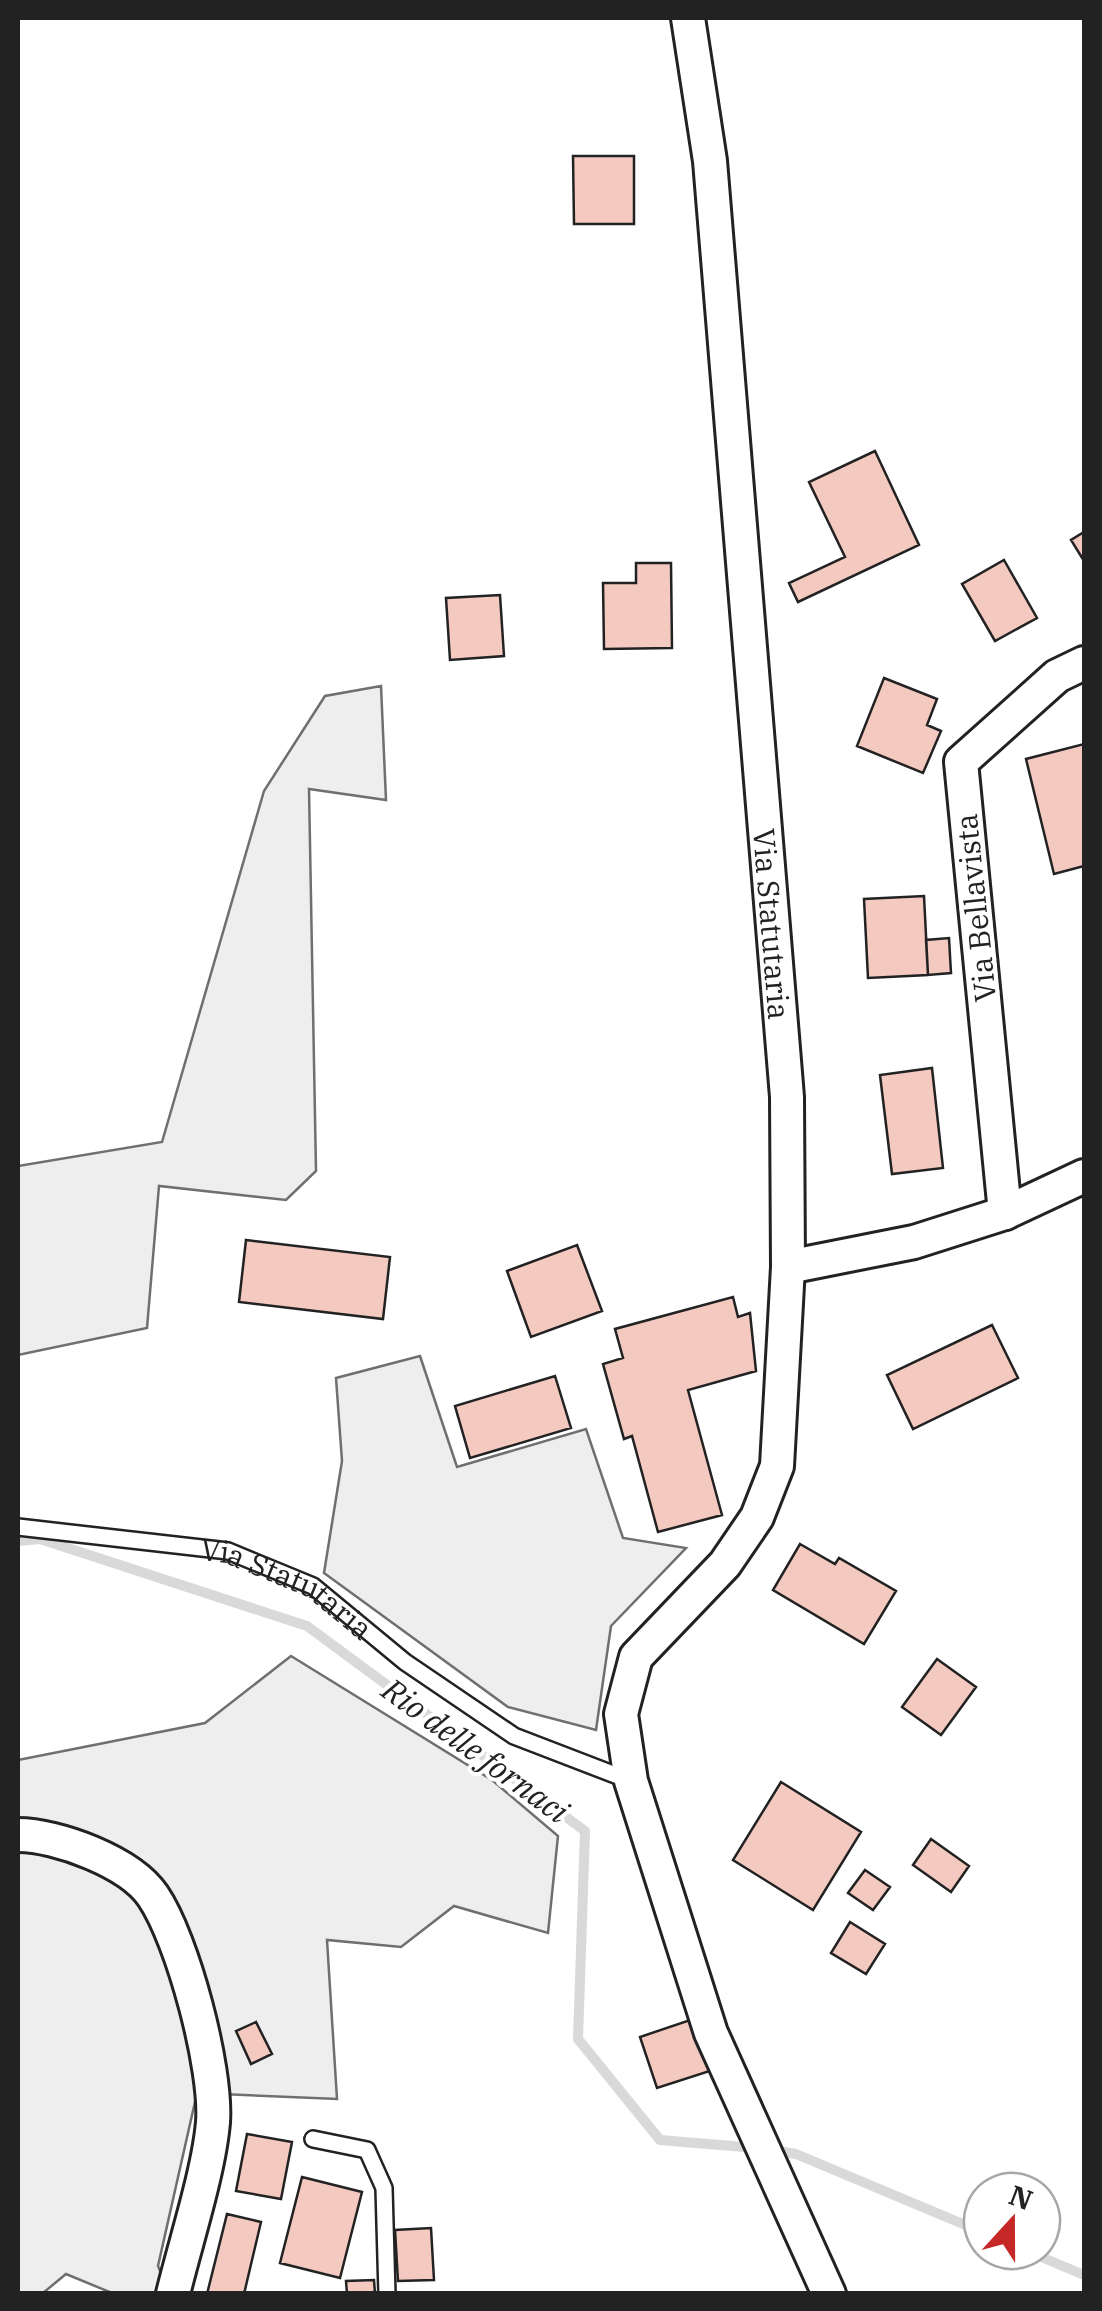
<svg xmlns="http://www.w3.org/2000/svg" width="1102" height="2311" font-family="'IBM Plex Serif',serif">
<rect width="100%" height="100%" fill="#fff"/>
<path fill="#eee" stroke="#6f6f6f" stroke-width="2.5" d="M381,686L386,800L309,789L316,1171L286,1200L159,1186L147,1328L18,1355V1166L162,1142L264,791L325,696Z
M420,1356L457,1467L586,1429L623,1538L686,1548L611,1626L596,1730L508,1707L324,1573L342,1461L336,1378Z
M291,1656L492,1780L558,1836L548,1933L454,1906L401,1947L327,1940L337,2099L197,2093L158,2266L169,2293H112L66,2274L43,2293L18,2294V1760L205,1723Z"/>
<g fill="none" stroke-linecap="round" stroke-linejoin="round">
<path stroke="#d9d9d9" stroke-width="10" d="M18,1541L40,1539L307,1626L585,1831L578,2039L660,2140L756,2148
M773,2150L796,2154L982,2232
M1027,2251L1084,2275"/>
</g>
<path fill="#f3c9c0" stroke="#222" stroke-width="2.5" d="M573,156H634V224H574Z
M875,451L919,545L798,602L789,583L845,557L809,482Z
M1084,532V561L1071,540Z
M1004,560L1037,618L995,641L962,584Z
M636,563H671L672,648L604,649L603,583H636Z
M500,595L504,656L450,660L446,598Z
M884,678L937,699L927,725L941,731L923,773L857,746Z
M1084,744V866L1054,874L1026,759Z
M924,896L928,975L868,978L864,899Z
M949,938L951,973L928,975L926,940Z
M932,1068L943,1168L892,1174L880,1075Z
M246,1240L390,1257L383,1319L239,1302Z
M577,1245L602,1311L531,1337L507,1271Z
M733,1297L738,1317L750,1313L756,1371L688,1390L722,1515L658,1532L632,1436L624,1439L603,1364L623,1358L615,1329Z
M992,1325L1018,1378L913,1429L887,1375Z
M555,1376L571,1428L470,1458L455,1406Z
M800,1544L835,1564L839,1558L896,1591L864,1644L773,1590Z
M937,1659L976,1687L941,1735L902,1707Z
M781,1782L861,1832L813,1910L733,1860Z
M931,1839L969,1866L951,1892L913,1865Z
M865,1870L890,1887L873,1910L848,1893Z
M850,1922L885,1944L866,1974L831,1953Z
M699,2017L716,2069L657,2088L640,2037Z
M256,2022L272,2054L251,2064L236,2031Z
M247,2134L292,2142L281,2199L236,2191Z
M302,2177L362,2192L340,2278L280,2263Z
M227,2214L261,2222L244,2294H207Z
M431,2228L434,2280L398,2281L395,2230Z
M374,2280L375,2294H347L346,2281Z"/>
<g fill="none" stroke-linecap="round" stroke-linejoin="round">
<g stroke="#222" stroke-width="20">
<g id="lane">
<path id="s1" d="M18,1527L228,1551L313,1586L405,1662L514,1736L631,1781"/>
<path d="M313,2139L367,2150L384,2188L387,2294"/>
</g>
</g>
<g stroke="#222" stroke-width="38">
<g id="street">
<path id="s2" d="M688,18L710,161L787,1097L788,1267L777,1466L757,1517L725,1564L636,1657L621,1714L631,1781L711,2033L829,2294"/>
<path d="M1005,1213L961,762L1057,676L1084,663"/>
<path d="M788,1267L914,1242L1005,1213L1084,1176"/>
<path d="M18,1835C57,1835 130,1862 153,1896C183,1940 217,2069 213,2122C209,2171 185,2244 173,2294"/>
</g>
</g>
<use href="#lane" stroke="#fff" stroke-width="15"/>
<use href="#street" stroke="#fff" stroke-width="32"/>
</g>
<g text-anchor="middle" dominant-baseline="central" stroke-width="8" stroke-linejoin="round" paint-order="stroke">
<g font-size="30" fill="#222" stroke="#fff">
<text transform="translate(975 908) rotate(-96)">Via Bellavista</text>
<text stroke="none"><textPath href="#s2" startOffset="910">Via Statutaria</textPath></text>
<text stroke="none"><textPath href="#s1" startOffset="280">Via Statutaria</textPath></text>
</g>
<g font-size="32" font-style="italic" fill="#222" stroke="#fff">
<text transform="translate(476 1750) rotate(36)">Rio delle fornaci</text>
</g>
</g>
<rect width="1102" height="2311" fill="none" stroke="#222222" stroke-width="40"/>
<g transform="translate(1012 2221) rotate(21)"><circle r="48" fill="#ffffff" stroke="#a7a7a7" stroke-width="2.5"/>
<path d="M0-8L18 38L0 25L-18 38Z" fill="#c62828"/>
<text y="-15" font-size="28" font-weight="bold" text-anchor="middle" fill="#222222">N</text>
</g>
</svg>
